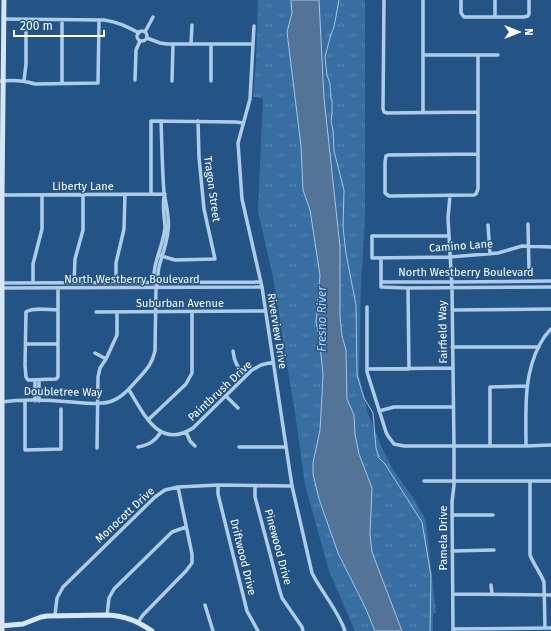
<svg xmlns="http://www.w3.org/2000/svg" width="551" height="631" font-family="'Fira Sans',sans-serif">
<defs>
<pattern id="grass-tufts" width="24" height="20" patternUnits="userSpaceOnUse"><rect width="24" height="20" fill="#386ea2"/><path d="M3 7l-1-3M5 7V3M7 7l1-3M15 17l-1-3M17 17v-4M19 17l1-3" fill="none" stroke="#5684b0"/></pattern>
</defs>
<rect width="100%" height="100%" fill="#245485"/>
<path fill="url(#grass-tufts)" d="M258,0H365V217L361,285L359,374L367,411L382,448L392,468L416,502L426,521L431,568L436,613H433V631H355L329,571L305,485L296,420L273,277L258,211L263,98L253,97L256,62Z"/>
<path fill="#537497" stroke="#a2c7e9" d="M291,0H319L324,98L340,247V316L342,336L346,350L347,399L354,415L355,434L359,454L372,488L370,534L372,552L402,631H375L365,607L338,553L319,499L313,474V463L320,430L322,395L323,374L319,336L316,322L320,275L310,210L303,190L301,146L287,32L292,13Z"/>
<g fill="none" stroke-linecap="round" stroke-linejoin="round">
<path stroke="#a2c7e9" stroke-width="1" d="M339,0L334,27L331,34L325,57L327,75L330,84L331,99L332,100V113L331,121L333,130L334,151L344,190L343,227L346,254L356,305L357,375L364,398L373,413L376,448L379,458L385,464L422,522L431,576L430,631"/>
<path stroke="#aecce8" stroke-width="3.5" d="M384,0L383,109L384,112L387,113L478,112
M423,0V113
M461,0V13L464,17H524L528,16L529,14V0
M495,17V0
M4,19L104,20C118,22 126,26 139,33
M254,26L250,99L238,143L242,199L262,287L292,486L312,573C322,593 338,610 345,631
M137 36a5 5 0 1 1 10 0a5 5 0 1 1-10 0Z
M145,32L153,17
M147,38L160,43L167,44H253
M191,44L192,25
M423,55H498
M135,80L136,50L140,41
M0,81C12,80 23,80 35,84L98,83L99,20
M24,81L26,64V19
M172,81L173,44
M211,81V44
M62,83V20
M478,154L388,155L386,156L385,162V193L389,196H391L474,195L476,194L478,189V55
M151,194V121L236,122L243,123
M2,195L165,194
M450,195L448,218L452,288L454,446V485L452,502L453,631
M528,224L529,270
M488,225L490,254
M449,236H372V258L450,257L498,253L522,246L551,247
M158,255L175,260L215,259L204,209L199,157L198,121
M381,258V287L408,288L551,287
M116,282V263L124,229L125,194
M381,282H451L551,281
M2,283L261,282
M33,283V264L42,229V195
M74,283L75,259L83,230V195
M154,283C152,264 163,247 165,228C165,218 161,203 165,194
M2,288L262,287
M58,288V377L56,379L28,380L26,377L25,365L26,312C33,307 49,310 58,310
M408,288L409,369
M367,307V372L386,432L388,436L394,444L404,446H526L551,445
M452,310L551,309
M96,312L265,311
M26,344H58
M452,347H539
M233,351C234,362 238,368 245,376
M95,353L106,359
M367,369L453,368
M35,380V401
M129,390C144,414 159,450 193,428L252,370L261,365L273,362
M226,396L238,408
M25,401V450L61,449V409
M39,401V380
M1,402C22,399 51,400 72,402C84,403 97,405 109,402C121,399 130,388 138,379C147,369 152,364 155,351L156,288C159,280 157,274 159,267C162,255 167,243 168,231C170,218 166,205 164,192C162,168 162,145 161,121
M379,411L394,407H453
M148,420L186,384L192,373V312
M186,432L190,441L195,446
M490,446V387L527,386
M526,446C526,411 523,375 540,344C543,338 547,333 551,329
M138,447C149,445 155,441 161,432
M239,447H285
M97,448L98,377L100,368L106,359L117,335V312
M424,481H551
M530,481V555C534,565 540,572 544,582L545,628
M218,485V494L247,611L258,631
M255,486V497L279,588L282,598L302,627L303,631
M452,515H493
M452,551L494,550
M491,585L492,594
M453,594L551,595
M205,605L213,631
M55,615L57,598L63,587L155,497L165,490L178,487L218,485L292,486
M107,615L109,598L114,589L172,532L186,527
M138,622L143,615L186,571L192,563V554L178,487
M453,629L551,628"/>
<path stroke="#d8e7f7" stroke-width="5" d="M0,626L23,624L41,617L47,616L107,615C126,616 137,621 152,631
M2,631V195L4,0"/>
</g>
<g text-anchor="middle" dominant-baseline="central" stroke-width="3" stroke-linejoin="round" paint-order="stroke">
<g font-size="11" fill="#fff" stroke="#245485">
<text x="83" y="186">Liberty Lane</text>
<text transform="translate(212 189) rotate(82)">Tragon Street</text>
<text transform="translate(461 246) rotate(-4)">Camino Lane</text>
<text x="466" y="272">North Westberry Boulevard</text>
<text x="132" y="279">North Westberry Boulevard</text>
<text x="180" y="303">Suburban Avenue</text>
<text transform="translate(277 331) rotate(81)">Riverview Drive</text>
<text transform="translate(443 332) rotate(-91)">Fairfield Way</text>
<text transform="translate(220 391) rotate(-43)">Paintbrush Drive</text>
<text transform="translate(63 392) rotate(1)">Doubletree Way</text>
<text transform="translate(125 515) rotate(-43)">Monocott Drive</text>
<text transform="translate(443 538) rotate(-90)">Pamela Drive</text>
<text transform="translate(278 547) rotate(75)">Pinewood Drive</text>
<text transform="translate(243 557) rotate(76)">Driftwood Drive</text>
</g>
<g font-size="12" font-style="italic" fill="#b9d5f0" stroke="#245485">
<text transform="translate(322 319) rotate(-90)">Fresno River</text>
</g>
</g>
<g transform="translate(519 32) rotate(90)" stroke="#245485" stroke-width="3" paint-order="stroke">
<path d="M0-3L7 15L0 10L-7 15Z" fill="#ffffff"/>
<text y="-6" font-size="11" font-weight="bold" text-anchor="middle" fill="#ffffff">N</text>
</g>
<path d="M14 30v6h90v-6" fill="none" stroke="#ffffff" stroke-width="2"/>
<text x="20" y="30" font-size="12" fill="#ffffff" stroke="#245485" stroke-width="3" paint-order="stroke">200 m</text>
</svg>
